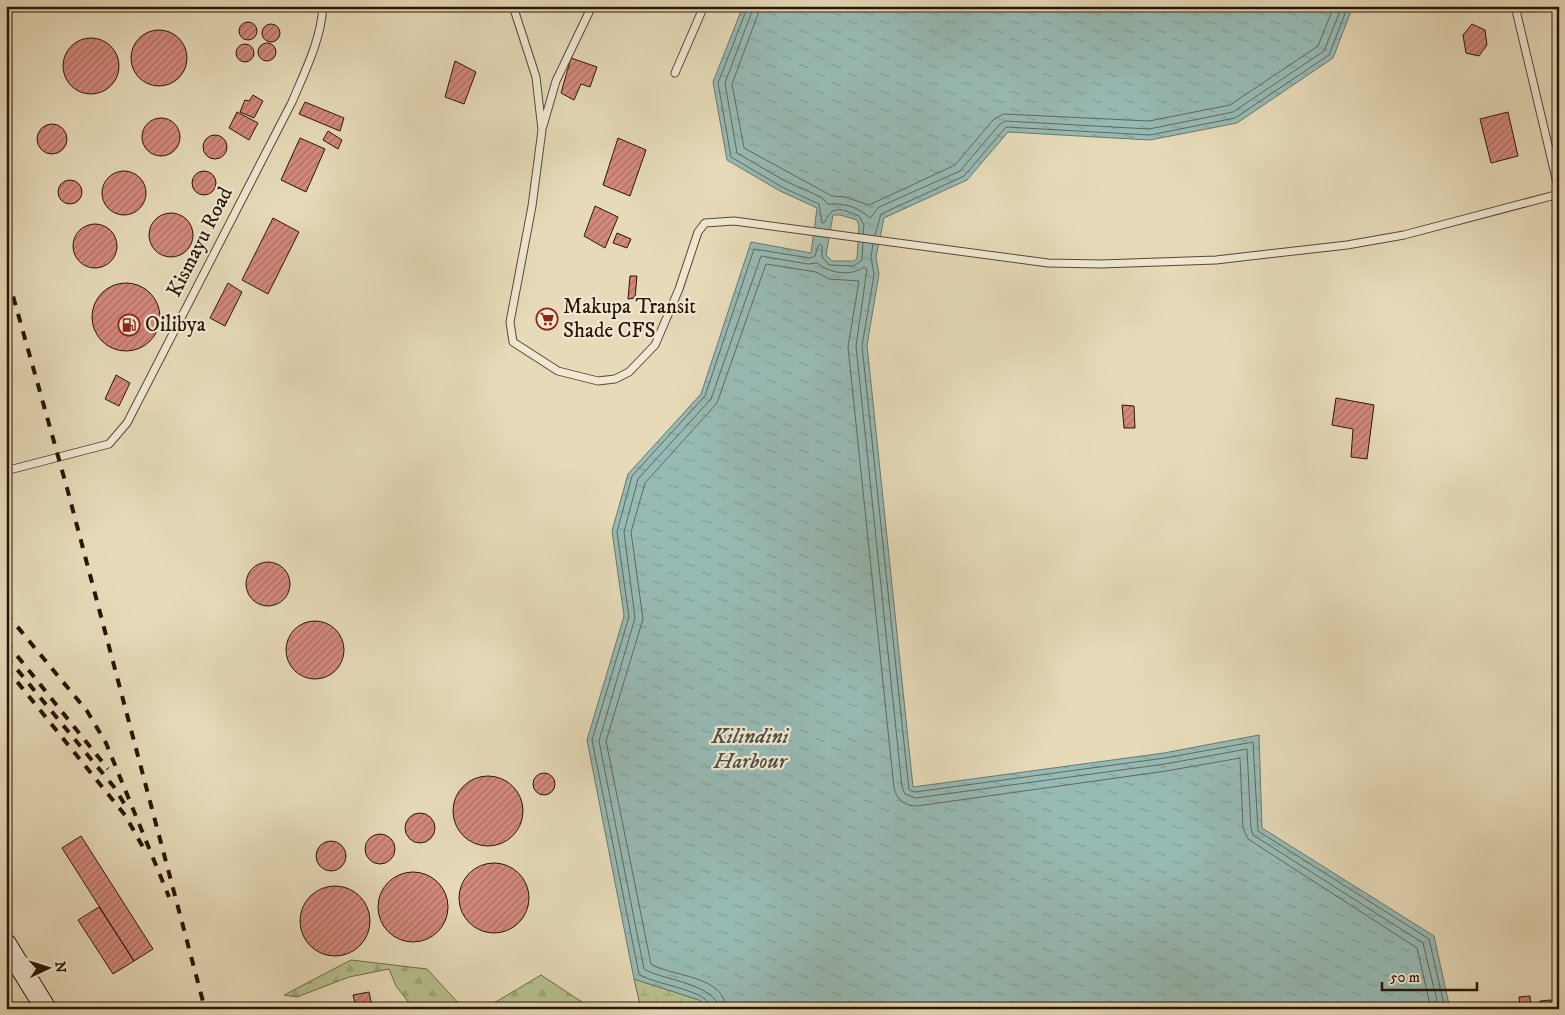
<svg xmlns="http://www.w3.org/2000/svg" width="1565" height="1015" font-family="'IM FELL DW Pica',serif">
<defs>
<pattern id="forest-firs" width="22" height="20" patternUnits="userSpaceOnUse" patternTransform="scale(1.25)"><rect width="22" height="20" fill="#b7bf8d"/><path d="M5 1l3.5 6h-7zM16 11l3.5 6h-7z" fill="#9ea378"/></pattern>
<pattern id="wetland-marsh" width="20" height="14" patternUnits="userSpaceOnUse" patternTransform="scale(1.25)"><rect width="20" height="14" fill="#b7bf8d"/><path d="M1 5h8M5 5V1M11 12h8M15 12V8" fill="none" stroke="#9ea378"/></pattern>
<pattern id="water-ripples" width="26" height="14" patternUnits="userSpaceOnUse" patternTransform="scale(1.25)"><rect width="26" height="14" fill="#97bab4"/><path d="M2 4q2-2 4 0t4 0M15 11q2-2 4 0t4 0" fill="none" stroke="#829f99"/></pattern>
<pattern id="building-hatch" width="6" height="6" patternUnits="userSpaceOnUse" patternTransform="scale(1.25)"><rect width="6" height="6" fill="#d3897c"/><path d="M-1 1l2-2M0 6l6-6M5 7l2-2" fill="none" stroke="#ab6f64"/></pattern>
</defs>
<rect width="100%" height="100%" fill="#e6dab8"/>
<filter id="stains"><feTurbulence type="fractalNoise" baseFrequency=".004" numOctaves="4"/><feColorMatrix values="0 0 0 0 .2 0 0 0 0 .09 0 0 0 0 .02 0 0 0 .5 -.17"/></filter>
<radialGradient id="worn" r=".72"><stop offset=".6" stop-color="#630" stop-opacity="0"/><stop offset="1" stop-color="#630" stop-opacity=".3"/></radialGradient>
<path fill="url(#forest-firs)" stroke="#706a4a" d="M351,960L427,969L461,1006L484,1009L541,975L582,1002L585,1009H414L396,986L389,969L349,977L297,997L284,995Z"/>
<path fill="url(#wetland-marsh)" stroke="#706a4a" d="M634,979L699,1000L710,1009H641Z"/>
<path fill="url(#water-ripples)" stroke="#6b786f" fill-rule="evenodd" d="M743,6H1353L1333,58L1237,123L1150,140L1008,132L967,180L884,218L876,257L879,274L867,345L913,787L1164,753L1259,735L1262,828L1434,936L1450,1009H710L699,1000L634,979L587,740L624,616L612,531L628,474L701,394L751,242L811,253L817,208L780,191L727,160L713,82ZM833,215H840L857,220L859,226L857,258L854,261H832L826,255Z"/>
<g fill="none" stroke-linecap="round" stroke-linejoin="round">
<path stroke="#60685e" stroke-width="1" d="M748,6L718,83L731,157L782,187L819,204L822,223L825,222C832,203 844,210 859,216L864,225L863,234
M754,6L725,83L737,153L785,181L821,197L828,204C845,203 858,207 870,218L879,207L960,171L999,125L1005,121L1149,129L1233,112L1324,51L1342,6
M761,6L732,84L744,148L832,196L845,197L869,205L955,165L993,120L1003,114L1149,121L1230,105L1318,46L1334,6
M875,235L881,214L964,176L1006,127L1150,135L1235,118L1329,55L1348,6
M873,244L871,257L874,275L862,346L909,790L915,792L1165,758L1253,742L1258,831L1429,939L1445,1009
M712,1009C710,989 653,985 639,974L592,740L629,617L617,532L632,476L705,396L754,249L810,258L815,256L818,246L820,244L822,246V257L829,265L854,266L862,260L863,243
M719,1009C717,984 662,980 644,969L599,741L635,618L624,532L638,479L711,399L761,256L808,264L817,263C830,273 850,277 864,267L867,269L856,346L902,787L905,794L916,798L1165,764L1247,749L1251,828L1253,835L1423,943L1439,1009
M726,1009C725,975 672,977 651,964L606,741L643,619L631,532L645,483L717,403L766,264L816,272L829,279L859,281L848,347L894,788C897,800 905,806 917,806L1166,771L1240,758L1243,828L1248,839L1417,948L1431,1009"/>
</g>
<path fill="url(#building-hatch)" stroke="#2a1508" d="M239 31a9 9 0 1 1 18 0a9 9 0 1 1-18 0Z
M1472,24L1485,30L1487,45L1479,56L1466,53L1463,35Z
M262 33a9 9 0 1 1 18 0a9 9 0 1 1-18 0Z
M131 58a28 28 0 1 1 56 0a28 28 0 1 1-56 0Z
M63 66a28 28 0 1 1 56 0a28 28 0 1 1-56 0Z
M258 52a9 9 0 1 1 18 0a9 9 0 1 1-18 0Z
M236 53a9 9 0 1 1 18 0a9 9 0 1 1-18 0Z
M571,58L597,67L590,87L581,84L574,100L561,93Z
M455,61L476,72L464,104L445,97Z
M253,95L263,101L254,118L240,112L245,100L249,101Z
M305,102L344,118L340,131L299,114Z
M237,112L258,123L249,140L229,128Z
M1508,112L1518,156L1491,163L1480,119Z
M142 137a19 19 0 1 1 38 0a19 19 0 1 1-38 0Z
M37 139a15 15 0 1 1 30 0a15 15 0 1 1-30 0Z
M328,131L342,140L338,149L323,140Z
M203 147a12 12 0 1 1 24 0a12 12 0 1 1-24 0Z
M300,138L325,149L306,192L281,180Z
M618,138L646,150L630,196L603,185Z
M192 183a12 12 0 1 1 24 0a12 12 0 1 1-24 0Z
M102 193a22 22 0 1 1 44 0a22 22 0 1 1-44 0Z
M58 192a12 12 0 1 1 24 0a12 12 0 1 1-24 0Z
M595,206L618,217L605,248L584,236Z
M149 235a22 22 0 1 1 44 0a22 22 0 1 1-44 0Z
M273,218L299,232L268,294L242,280Z
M73 246a22 22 0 1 1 44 0a22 22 0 1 1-44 0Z
M617,233L631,239L627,248L613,243Z
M630,276H637L635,298L628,299Z
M228,283L242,292L225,326L210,318Z
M92 317a34 34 0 1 1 68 0a34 34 0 1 1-68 0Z
M116,375L130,383L119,406L105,399Z
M1336,398L1374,405L1367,459L1351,457L1353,429L1332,425Z
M1122,405L1134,406L1135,428H1124Z
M246 584a22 22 0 1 1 44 0a22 22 0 1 1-44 0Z
M286 650a29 29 0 1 1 58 0a29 29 0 1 1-58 0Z
M533 784a11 11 0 1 1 22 0a11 11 0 1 1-22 0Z
M453 811a35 35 0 1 1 70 0a35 35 0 1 1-70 0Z
M405 828a15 15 0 1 1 30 0a15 15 0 1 1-30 0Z
M365 849a15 15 0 1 1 30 0a15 15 0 1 1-30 0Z
M81,836L153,949L134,961L62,848Z
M316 856a15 15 0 1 1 30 0a15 15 0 1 1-30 0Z
M459 898a35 35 0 1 1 70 0a35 35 0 1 1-70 0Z
M378 907a35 35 0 1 1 70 0a35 35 0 1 1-70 0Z
M300 921a35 35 0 1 1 70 0a35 35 0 1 1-70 0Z
M99,907L134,961L113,974L78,920Z
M369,992L372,1006L380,1004L381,1009H351L356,1007L353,995Z
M1530,996L1531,1009H1520L1519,997Z
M1551,1000L1552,1009H1540V1001Z"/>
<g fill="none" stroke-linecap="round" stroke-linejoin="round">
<g stroke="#594634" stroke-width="9">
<path id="service" d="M513,6L536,77L542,130L532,206L510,322L513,342L558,371L598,381L615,379L629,372L655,345L679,289L698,232L705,223L734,221L1048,263L1101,264L1216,260L1347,245L1404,235L1559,194
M1515,6L1559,191
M675,73L704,6
M543,126L556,81L592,6
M6,469H13L109,444L127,423L292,102C305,71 321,40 323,6"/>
</g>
<g stroke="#2a1508" stroke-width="22">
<path id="secondary" d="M6,944L46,1009"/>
</g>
<use href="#service" stroke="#efe7d1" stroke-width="7"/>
<use href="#secondary" stroke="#efe7d1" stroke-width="20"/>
<path stroke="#2a1508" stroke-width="4" stroke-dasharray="9 9" stroke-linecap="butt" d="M6,280L13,296L67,488L205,1009
M6,613L87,711L106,743L169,897
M6,642L108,769
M6,656L114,787L127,808
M6,668L125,815L144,849"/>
</g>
<defs>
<g id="supermarket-ring" transform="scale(1.125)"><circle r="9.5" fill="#efe7d1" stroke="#8f2418" stroke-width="1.5"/><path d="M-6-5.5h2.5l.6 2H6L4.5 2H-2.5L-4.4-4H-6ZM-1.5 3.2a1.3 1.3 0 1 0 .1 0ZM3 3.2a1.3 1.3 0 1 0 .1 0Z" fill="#8f2418"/></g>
<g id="fuel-ring" transform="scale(1.125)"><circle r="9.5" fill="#efe7d1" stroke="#8f2418" stroke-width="1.5"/><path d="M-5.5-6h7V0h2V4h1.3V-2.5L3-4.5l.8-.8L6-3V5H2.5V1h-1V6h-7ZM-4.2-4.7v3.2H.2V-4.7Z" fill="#8f2418"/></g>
</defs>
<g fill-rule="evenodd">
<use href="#supermarket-ring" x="547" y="319"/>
<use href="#fuel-ring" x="129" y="325"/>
</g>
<g text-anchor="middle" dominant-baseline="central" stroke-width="4.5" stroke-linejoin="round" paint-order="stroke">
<g font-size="21" fill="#2a1508" stroke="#efe7d1">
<text transform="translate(200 242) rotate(-63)">Kismayu Road</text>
</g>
<g font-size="21" fill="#2a1508" stroke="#efe7d1" text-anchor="start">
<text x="563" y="307">Makupa Transit<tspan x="563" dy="24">Shade CFS</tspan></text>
<text x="145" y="325">Oilibya</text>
</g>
<g font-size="22" font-style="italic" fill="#504f44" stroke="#efe7d1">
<text x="750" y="736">Kilindini<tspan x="750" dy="25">Harbour</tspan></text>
</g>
</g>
<rect width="1565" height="1015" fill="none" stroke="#e6dab8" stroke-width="25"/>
<rect x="8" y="8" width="1550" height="1000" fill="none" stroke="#2a1508" stroke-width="2.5"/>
<rect x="12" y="12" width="1540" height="990" fill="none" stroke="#2a1508"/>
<g transform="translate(48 968) rotate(86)" stroke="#efe7d1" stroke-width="4" paint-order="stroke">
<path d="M0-4L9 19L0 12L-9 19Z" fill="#2a1508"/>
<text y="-8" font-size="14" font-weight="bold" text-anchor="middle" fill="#2a1508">N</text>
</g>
<path d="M1382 982v8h95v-8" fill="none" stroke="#2a1508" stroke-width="2.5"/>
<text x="1390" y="982" font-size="15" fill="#2a1508" stroke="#efe7d1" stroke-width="4" paint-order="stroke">50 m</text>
<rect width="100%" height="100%" filter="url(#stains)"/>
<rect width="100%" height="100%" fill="url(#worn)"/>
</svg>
